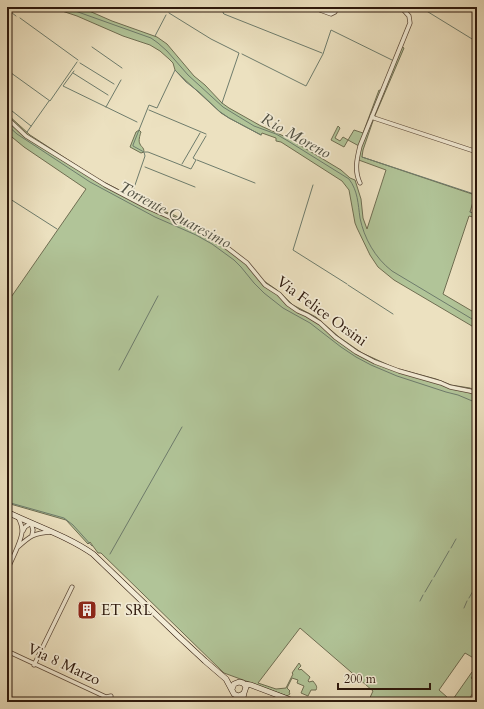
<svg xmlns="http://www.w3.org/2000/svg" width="484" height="709" font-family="Cardo,serif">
<rect width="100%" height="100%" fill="#ece1c0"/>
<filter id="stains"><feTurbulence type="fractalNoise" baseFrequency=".005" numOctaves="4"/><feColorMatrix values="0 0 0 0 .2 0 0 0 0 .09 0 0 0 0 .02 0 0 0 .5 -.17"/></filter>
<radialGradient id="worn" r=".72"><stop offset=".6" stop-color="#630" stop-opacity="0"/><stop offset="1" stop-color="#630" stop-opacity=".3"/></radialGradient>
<path fill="#b1c498" stroke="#6f6e52" d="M50,7H80L112,21L157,37L167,44L194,76L205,85L222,103L229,108L261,126L288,138L341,170L350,178L355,180L361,199L363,218L367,229L386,170L356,159L359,146L348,140L344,147L331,140L338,126L340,128L335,138L340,141L343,137L348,140L354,130L363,133L379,90L382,91L401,46L404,48L374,118L363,150L362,157L475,195L470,212L477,214V218L469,216L443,294L477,314V329L394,280L378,267L370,255L357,228L355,223L349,190L342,181L281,142L276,141V138L262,133L261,135L229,118L221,113L183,78L175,70L173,63L169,59L160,51L150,45L123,36L77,16Z
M7,114L30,135L96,178L148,205L174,215L208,232L249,263L259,277L264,281L277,290L293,305L316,317L339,337L362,353L395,368L436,379L451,385L470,388L477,392V660L465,653L439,690L447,697L444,702H368L373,691L300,628L258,683L276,689L286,688L293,674L292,673L299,663L301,666L298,669L300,670L301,669L310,677L308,681L309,682L313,681C315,684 318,686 316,690H311L308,696L301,693L304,686L297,683L298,680L292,678L287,688L290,691L289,692L290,694L287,696L224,673L101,553H98L90,542L88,544L66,520L7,503V303L86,189L24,147L7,133Z
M139,130L141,132C140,135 138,141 140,144C141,147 144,147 144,152L141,153L130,147L136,132Z
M477,667V670L471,678L477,682V687L467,702H451L472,672L474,671Z"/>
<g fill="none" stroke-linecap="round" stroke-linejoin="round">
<path stroke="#6e7c6c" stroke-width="1" d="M64,7L151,38L158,43L167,51L188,75L223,107L254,126L276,134L288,141L349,179C358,191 358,204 360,218C364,238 375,258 392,271L477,322
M220,7L224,9L223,13L224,14L322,53
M420,7L477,42
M7,9L16,16
M166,11L167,7
M169,13L211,39L239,53L222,103
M20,18L78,60
M155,36L166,15
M92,47L122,68
M242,54L306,86L323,54L331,30L392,60
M80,63L114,84
M7,70L50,101L77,62
M74,71L63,86L137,122
M73,73L108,95
M7,107L31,126
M106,107L121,80
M149,110L206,134
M7,125L17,134L90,182L155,217L196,235L212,244L234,260L241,267L254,283L264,293L283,308L310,323L341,347L356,357L371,365L397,376L446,392L458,395L477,403
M27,132L49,101
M145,152H148L191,169L196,160L193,158L206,136
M362,157L477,195
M197,160L255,183
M182,164L200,133
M145,167L195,187
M313,185L293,250L347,284
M132,193L135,185L145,156L144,152L133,146V145L149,105L157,108L175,70L186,82L199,92L219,111L229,118L261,135
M7,197L57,229
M470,212L477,214
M348,285L393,314
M119,370L158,296
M7,502L64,518L73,525L92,546
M451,548L456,539
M110,554L182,427
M434,577L449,551
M425,592L432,580
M469,598L477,584
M420,601L423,595
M464,608L467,601"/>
<g stroke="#5d4a39" stroke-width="5">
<path id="street" d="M312,7L331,14L335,12L336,7
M372,116L374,118L477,152
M7,118L26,136L105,185L147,207L199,230L221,243L247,263L265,285L279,294L288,304L298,311L307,315L320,323L335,337L356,352L375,362L399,371L441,383L450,387L470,391L477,393
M360,183C354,171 357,158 360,146L410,23L409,16L401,7
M23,531L25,527L31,523L33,530L32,535
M18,547C30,536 34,533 51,532
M7,570C11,561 23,539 22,530C22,525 20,521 18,517
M7,651L106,697L111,696
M34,665L72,587"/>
</g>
<g stroke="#2d180c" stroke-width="6">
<path id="secondary" d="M7,512C36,526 67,536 93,554L176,634L205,661L226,679L234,694L238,696L241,695L244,693L246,687L243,683L239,682L234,684L232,689
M244,684L251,685L296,702
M242,702L244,693"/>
</g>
<use href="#street" stroke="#f3ecd6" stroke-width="3.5"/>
<use href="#secondary" stroke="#f3ecd6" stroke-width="5"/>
</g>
<defs>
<g id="building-square" transform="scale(1)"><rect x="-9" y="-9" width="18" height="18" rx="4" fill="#8f2418" stroke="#f3ecd6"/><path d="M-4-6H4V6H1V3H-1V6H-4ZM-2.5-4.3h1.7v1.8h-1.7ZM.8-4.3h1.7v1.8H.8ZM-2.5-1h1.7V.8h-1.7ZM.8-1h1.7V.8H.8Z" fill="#fff"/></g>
</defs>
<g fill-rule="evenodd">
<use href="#building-square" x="87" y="610"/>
</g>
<g text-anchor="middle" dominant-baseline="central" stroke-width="3.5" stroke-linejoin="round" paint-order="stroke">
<g font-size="15" fill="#2d180c" stroke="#f3ecd6">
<text transform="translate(322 311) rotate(36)">Via Felice Orsini</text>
<text transform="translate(64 664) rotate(25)">Via 8 Marzo</text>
</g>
<g font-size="15" fill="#2d180c" stroke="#f3ecd6" text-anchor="start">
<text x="101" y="610">ET SRL</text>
</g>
<g font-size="16" font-style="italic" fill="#535244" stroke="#f3ecd6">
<text transform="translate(296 136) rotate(29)">Rio Moreno</text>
<text transform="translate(175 215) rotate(28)">Torrente Quaresimo</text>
</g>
</g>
<rect width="484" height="709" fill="none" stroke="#ece1c0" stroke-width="24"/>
<rect x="8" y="8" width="468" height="693" fill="none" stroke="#2d180c" stroke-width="2"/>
<rect x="12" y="12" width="460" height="685" fill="none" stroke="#2d180c"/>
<path d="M338 683v6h92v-6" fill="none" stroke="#2d180c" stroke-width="2"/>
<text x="344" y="683" font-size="12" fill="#2d180c" stroke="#f3ecd6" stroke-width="3" paint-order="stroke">200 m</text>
<rect width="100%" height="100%" filter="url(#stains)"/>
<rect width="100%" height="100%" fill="url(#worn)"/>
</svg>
